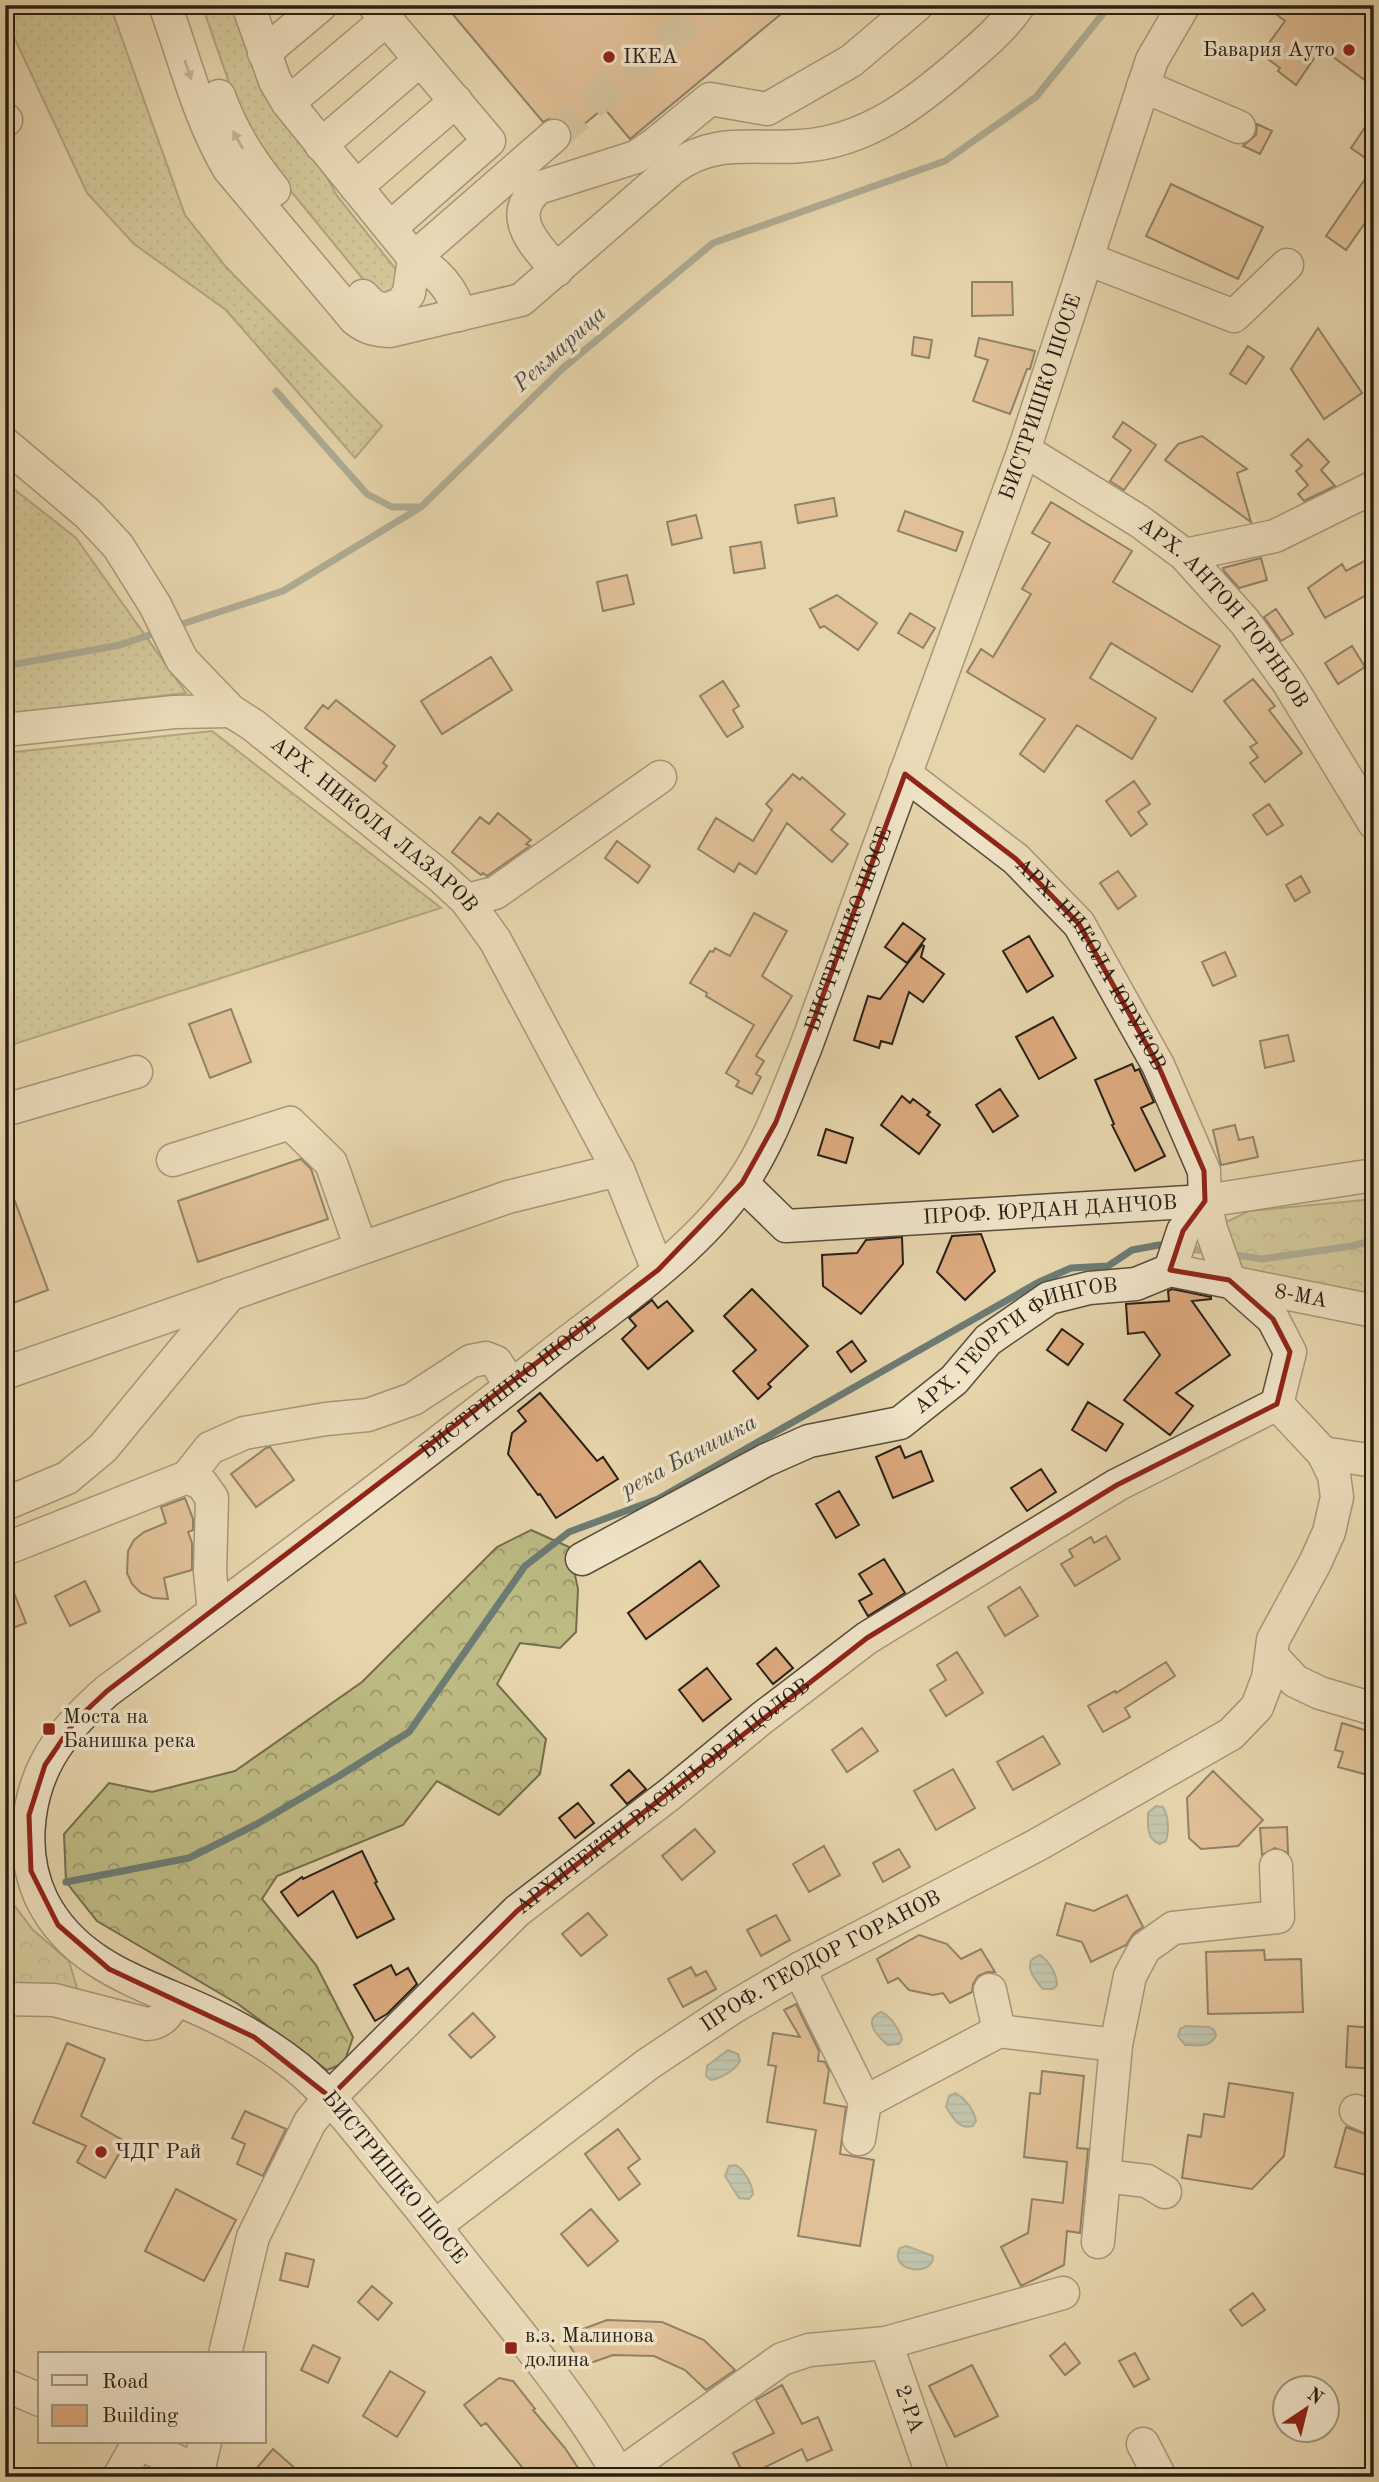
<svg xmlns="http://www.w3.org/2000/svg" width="1379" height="2482" font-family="'Old Standard TT',serif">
<defs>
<pattern id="grass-dots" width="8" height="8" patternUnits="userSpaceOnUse" patternTransform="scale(1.75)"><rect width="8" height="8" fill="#bdba83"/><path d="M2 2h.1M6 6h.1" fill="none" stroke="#9a976a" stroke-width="1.8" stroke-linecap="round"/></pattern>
<pattern id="forest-crowns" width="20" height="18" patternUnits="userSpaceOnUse" patternTransform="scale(1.75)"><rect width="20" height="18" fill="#bdba83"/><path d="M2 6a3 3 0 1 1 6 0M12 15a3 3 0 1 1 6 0" fill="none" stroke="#9a976a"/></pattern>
<pattern id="water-rules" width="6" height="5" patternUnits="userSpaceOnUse" patternTransform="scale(1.75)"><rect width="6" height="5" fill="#98b7b2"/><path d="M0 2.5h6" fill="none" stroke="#7c9490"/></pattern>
</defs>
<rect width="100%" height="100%" fill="#e6d4ab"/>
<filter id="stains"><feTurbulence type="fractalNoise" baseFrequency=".00286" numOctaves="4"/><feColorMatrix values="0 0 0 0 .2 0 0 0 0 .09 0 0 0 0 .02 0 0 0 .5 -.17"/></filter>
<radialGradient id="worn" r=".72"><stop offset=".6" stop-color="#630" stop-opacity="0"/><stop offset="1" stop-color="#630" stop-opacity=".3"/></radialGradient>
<path fill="url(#grass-dots)" stroke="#736d4d" stroke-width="2" d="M5,5H110L185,215L226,267L382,426L355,458L226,310L134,244L87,193L5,18Z
M202,5H236L337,196L398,272L400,293L376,295L267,162L240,114Z
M5,482L76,538L186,693L5,714Z
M212,731L441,908L5,1047V753Z"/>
<path fill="url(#forest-crowns)" stroke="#736d4d" stroke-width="2" d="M1374,1199V1301L1237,1268L1224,1223L1249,1211Z
M531,1530L569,1547L578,1589L576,1632L560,1648L520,1643L497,1684L546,1739L540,1774L499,1815L437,1781L403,1825L277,1876L262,1899L316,1965L353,2037L344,2063L327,2070L238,2004L97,1921L66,1882L64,1834L109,1783L152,1792L235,1771L362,1682L497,1547Z
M5,1893L33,1930L69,1961L77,1988H5Z"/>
<path fill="url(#water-rules)" stroke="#6c7b74" stroke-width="2" d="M1156,1806L1163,1807C1169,1817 1169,1832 1166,1841L1160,1844C1146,1839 1148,1825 1148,1813Z
M1040,1955C1049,1961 1057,1974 1057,1985L1053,1989H1043C1033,1978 1021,1961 1040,1955Z
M881,2012C891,2016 899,2029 902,2039L899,2044L888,2045C877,2036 862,2020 881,2012Z
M1186,2026L1209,2027L1214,2030L1216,2035C1210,2049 1197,2045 1185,2045L1178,2036L1180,2029Z
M728,2050L738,2054L740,2061C735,2070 722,2078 711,2080L706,2076L707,2066Z
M955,2093C965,2098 974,2110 976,2121L973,2126C958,2130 953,2117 946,2107L949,2096Z
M736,2165C745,2171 752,2184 753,2194L749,2199L739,2198L725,2176L729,2166Z
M906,2246L933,2256C934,2278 887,2271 900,2248Z"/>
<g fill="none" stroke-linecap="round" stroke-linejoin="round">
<path stroke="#6c7b74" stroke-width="7" d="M276,391L367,494L392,507H418
M173,627L283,591L421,507L562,369L713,243L945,161L1036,97L1110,5
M5,666L120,645L158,632
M1184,1248L1211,1252
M1229,1254L1262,1259L1352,1246L1374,1240
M66,1882L189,1858L257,1824L339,1776L409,1732L525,1566L569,1532L658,1499L1039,1282L1071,1268L1108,1266L1132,1250L1159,1245L1169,1246
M5,1893H6"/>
</g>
<path fill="#dca97e" stroke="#292017" stroke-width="2" d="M445,5H792L630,139L604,108L572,134L568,124L561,119L551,118L543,122Z
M1264,5H1366L1374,13V87L1321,48L1296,85L1278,71L1280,68L1261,54L1285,21Z
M1374,114V164L1351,148Z
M1257,124L1272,131L1260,154L1243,146L1256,135Z
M1374,166V210L1346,250L1326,236Z
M1171,184L1263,227L1238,279L1146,236Z
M972,282H1012L1013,315L972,316Z
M1318,328L1362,393L1324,419L1291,369Z
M914,337L932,340L929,358L912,355Z
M979,338L1035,351L1030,369H1027L1010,414L973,401L988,360L975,356Z
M1248,346L1264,357L1246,384L1230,374Z
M1123,422L1156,445L1124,490L1110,481L1131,450L1113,437Z
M1202,436L1247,469L1237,473L1251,522L1165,460L1178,444Z
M1308,439L1329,462L1321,470L1335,486L1304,501L1298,494L1308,485L1296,471L1302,466L1291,455Z
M834,498L837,516L798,523L795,505Z
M1051,502L1132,551L1113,582L1220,646L1192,692L1111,643L1090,678L1156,718L1132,759L1077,725L1044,772L1020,754L1045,719L967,672L981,649L993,657L1031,594L1022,589L1050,543L1032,533Z
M905,511L963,532L956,551L898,531Z
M696,515L702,538L672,545L667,522Z
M761,542L765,568L734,573L730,547Z
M1374,556V591L1325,618L1308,588L1342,564L1346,571Z
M1261,558L1267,580L1239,588L1224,571L1223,568Z
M627,575L634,604L603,611L597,582Z
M837,595L877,623L858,650L824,626L820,628L810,609Z
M1276,609L1293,634L1281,641L1264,617Z
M910,613L935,628L923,648L898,633Z
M1352,646L1365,667L1338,684L1325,663Z
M491,657L512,690L442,734L421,701Z
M1253,679L1275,706L1269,710L1302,753L1265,782L1250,763L1258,757L1250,747L1257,743L1224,701Z
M723,681L739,706L733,710L743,727L727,737L700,696Z
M336,700L395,746L383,763L387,766L375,781L305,728L323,705L328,709Z
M793,774L800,780L802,777L845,814L831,830L848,844L832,862L787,823L756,874L739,863L734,872L698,849L716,818L753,841L772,810L766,804Z
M1134,781L1150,804L1138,812L1147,824L1131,836L1106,801Z
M1269,804L1283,825L1267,835L1253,815Z
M498,813L531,840L526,844L530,846L487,876L483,873L481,875L452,852L480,817L489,824Z
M617,841L650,866L638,883L605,858Z
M1118,871L1136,896L1118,909L1100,883Z
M1301,876L1310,892L1295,901L1286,885Z
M754,913L787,931L762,976L792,996L756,1056L764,1061L756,1074L761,1077L752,1094L736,1086L739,1081L726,1073L754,1025L706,996L707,993L690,983L710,951L713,952L715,948L730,956Z
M903,923L925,939L907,963L885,947Z
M1029,936L1053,976L1027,992L1003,951Z
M922,945L924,946L921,957L944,974L923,1002L909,992L892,1044L881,1041L879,1048L854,1040L868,996L880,999Z
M1225,952L1236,976L1213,986L1202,962Z
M231,1009L251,1062L210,1078L189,1024Z
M1053,1017L1076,1058L1039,1079L1016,1037Z
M1288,1035L1294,1061L1265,1068L1260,1041Z
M1132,1064L1135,1071L1139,1069L1154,1102L1141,1108L1165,1156L1135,1171L1112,1125L1114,1124L1095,1080Z
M1000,1089L1018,1116L993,1132L976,1105Z
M902,1096L910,1103L913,1099L930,1112L927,1115L940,1125L919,1154L881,1125Z
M1235,1125L1239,1140L1253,1137L1258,1157L1221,1165L1213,1130Z
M826,1129L853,1138L846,1163L818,1155Z
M301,1159L311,1169L328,1219L198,1262L178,1201Z
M5,1180H7L48,1290L5,1306Z
M981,1234L995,1271L965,1300L937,1272L952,1236Z
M902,1237L903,1264L861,1314L823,1286L822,1255L857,1253L866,1240Z
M752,1289L808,1346L768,1384L771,1387L758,1399L733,1371L756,1350L724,1316Z
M1172,1289L1211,1297V1299L1192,1301L1230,1355L1176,1393L1193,1406L1170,1435L1124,1400L1160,1355L1144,1332L1128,1334L1126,1304L1169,1301L1168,1291Z
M652,1300L658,1308L667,1301L693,1331L648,1369L622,1339L636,1326L629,1318Z
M1062,1329L1083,1344L1068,1365L1047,1350Z
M852,1341L866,1361L851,1372L837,1352Z
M540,1393L597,1461L603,1457L618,1479L556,1518L540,1494L538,1495L508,1454L512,1433L526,1421L518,1411Z
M1088,1402L1123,1424L1106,1451L1072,1430Z
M900,1446L905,1458L921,1451L933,1481L893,1498L876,1457Z
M270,1447L294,1480L256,1507L231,1474L266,1448Z
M1041,1469L1056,1492L1027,1511L1011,1488Z
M839,1491L859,1525L836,1538L816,1504Z
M185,1498L193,1519V1530L188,1532L192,1543V1570L164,1578L168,1599L153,1598L141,1593L132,1584L127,1573L128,1551L134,1540L144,1532L166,1523L161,1507Z
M1106,1536L1120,1559L1075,1586L1061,1564L1073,1557L1069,1550L1091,1537L1094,1543Z
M884,1559L905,1593L868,1616L859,1601L872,1594L859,1574Z
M700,1561L719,1586L646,1639L628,1613Z
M6,1573L26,1623L5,1631V1574Z
M85,1581L100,1611L70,1626L55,1596Z
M1020,1587L1038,1616L1005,1636L988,1607Z
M776,1648L793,1668L773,1684L757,1664Z
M957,1652L983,1693L946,1716L930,1690L946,1680L937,1665Z
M1166,1662L1175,1676L1125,1708L1130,1717L1103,1732L1088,1706L1115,1691L1116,1693Z
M707,1668L731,1699L703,1721L679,1690Z
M1342,1723L1374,1733V1770L1370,1769L1368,1775L1338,1767L1343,1752L1335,1750Z
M862,1728L878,1751L847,1772L832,1750Z
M1043,1736L1060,1764L1013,1790L997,1762Z
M953,1769L975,1808L936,1830L914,1791Z
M629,1770L646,1789L627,1804L611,1785Z
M1213,1771L1263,1820L1238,1846L1201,1849L1189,1838L1187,1798Z
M578,1803L594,1823L575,1838L559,1818Z
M1287,1827L1288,1853L1275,1848L1262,1855L1260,1828Z
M695,1829L715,1852L682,1880L662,1856Z
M824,1846L840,1875L809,1892L793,1864Z
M899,1849L910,1867L883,1882L873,1863Z
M362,1851L377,1882L375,1883L394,1919L357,1938L333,1891L298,1916L281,1892L302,1877L303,1879Z
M1127,1895L1143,1927L1134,1933L1126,1945L1091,1962L1082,1942L1057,1935L1066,1903L1094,1911Z
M588,1913L607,1935L581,1956L562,1934Z
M776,1915L790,1940L761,1956L747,1930Z
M919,1935L947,1944L961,1959L981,1949L995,1972H987L978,1976L973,1984L972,1992L950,2003L943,1993L933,1995L909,1990L898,1978L888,1983L877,1959Z
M1264,1950L1265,1960L1301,1959L1303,2012L1208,2014L1206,1952Z
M391,1965L396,1975L408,1968L417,1984L387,2014L375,2021L354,1985Z
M691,1967L696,1976L706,1971L716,1989L683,2007L668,1979Z
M796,2004L819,2051L818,2061L825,2062L829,2070L824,2103L846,2107L840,2154L874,2160L860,2246L798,2236L816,2130L767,2122L776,2066L768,2065L773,2033L800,2037L784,2010Z
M473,2013L495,2037L471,2058L449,2035Z
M1348,2026L1374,2028V2069L1346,2067Z
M67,2043L105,2059L81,2116L126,2142L105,2178L77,2162L86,2146L33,2123Z
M1042,2071L1084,2076L1077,2148L1088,2149L1080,2233L1067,2231L1064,2265L1021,2286L1001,2247L1028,2233L1032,2199L1063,2203L1067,2162L1024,2157L1030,2093L1040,2094Z
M1229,2083L1293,2093L1284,2156L1252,2189L1182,2178L1188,2135L1201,2137L1204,2114L1224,2117Z
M245,2111L286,2129L263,2176L237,2164L245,2144L232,2138Z
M1346,2127L1374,2137V2177L1335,2167Z
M618,2129L640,2159L628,2168L640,2184L619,2200L585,2154Z
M176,2189L236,2220L204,2281L145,2251Z
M591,2209L618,2241L588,2266L561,2234Z
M286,2253L314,2260L308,2287L280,2280Z
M372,2286L392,2303L378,2320L358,2302Z
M1253,2293L1265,2310L1242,2326L1230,2310Z
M607,2320L662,2322L704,2340L735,2370L706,2390L685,2370L654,2356L613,2355L582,2366L564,2336Z
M1065,2343L1080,2363L1065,2375L1050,2356Z
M313,2345L340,2358L328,2383L301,2370Z
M1135,2353L1149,2379L1134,2387L1119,2361Z
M972,2365L998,2416L955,2437L929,2386Z
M390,2371L425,2392L397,2437L363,2416Z
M499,2378L513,2381L535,2409L533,2410L565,2448L584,2477H530L486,2423L481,2426L464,2405Z
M782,2385L802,2424L818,2417L832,2450L807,2461L802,2449L745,2477L733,2453L774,2433L756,2400Z
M273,2449L305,2477H265L256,2469Z"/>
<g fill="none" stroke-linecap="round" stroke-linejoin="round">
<path stroke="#c0b08d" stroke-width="32" stroke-dasharray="32 16" stroke-linecap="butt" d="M554,136L708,5"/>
<g stroke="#584d3c" stroke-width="35">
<g id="minor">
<path d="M165,5C185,60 199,119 229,169L355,319C367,329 376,330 390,331L521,300L673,168C716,137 753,150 801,146C866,142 916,103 963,62C984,44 1003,28 1019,5"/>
<path d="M248,5L275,81L288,103L414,258C435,270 455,290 459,315"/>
<path d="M374,5L489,141L390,228"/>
<path d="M264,53L321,5"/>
<path d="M1143,86L1239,127"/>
<path d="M219,96C232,132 250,160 274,190"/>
<path d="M288,103L386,20"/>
<path d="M5,119L6,120"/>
<path d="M321,145L420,60"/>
<path d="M356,187L456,101"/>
<path d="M1088,259L1234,316L1287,265"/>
<path d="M557,270C536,246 505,217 538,188L636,157L655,144L710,99L767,109L851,61L917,5"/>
<path d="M363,296L373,306L385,310L401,304L409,293L414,258L554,136"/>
<path id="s1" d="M5,444L88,514L118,546L155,605L182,660L231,711L253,725L440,876L466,900L495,940L618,1170L658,1270"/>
<path id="s2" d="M1024,450L1139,521L1185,555L1245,622L1288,682L1374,823"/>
<path d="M1185,555L1275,536L1374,487"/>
<path d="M5,730L174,712L231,711"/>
<path id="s3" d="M905,774L1016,859L1079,924L1158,1065L1204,1171L1205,1201L1211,1229L1229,1280L1273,1319L1290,1352L1277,1404"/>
<path d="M466,900L495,893L660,777"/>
<path d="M5,1110L136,1072"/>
<path d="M173,1160L290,1123L331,1163L361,1248"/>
<path id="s4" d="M742,1183L786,1226L1205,1201L1374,1175"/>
<path d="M1170,1270L1183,1231L1205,1201"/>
<path d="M5,1373L508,1197L618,1170"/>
<path d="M1323,1453L1374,1461"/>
<path d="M187,1477L210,1448L244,1433L326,1419L368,1415L413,1399L471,1361L486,1358L496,1362L511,1386"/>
<path d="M5,1504L67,1478L103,1448L230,1294"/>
<path d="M5,1549L187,1477L202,1484L212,1498L210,1572L214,1612"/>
<path id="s5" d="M582,1559L766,1460L809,1441L900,1423L954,1380L988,1340L1049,1298L1089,1288L1136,1284L1170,1270L1374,1311"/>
<path d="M1272,1656L1295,1681L1320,1693L1374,1709"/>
<path d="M799,1969L865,2102L999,2031L1116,2045"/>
<path d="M990,1990L999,2031"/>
<path d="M5,1999L54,2000L147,2024C163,2023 168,2013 176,2000"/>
<path d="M1356,2111L1374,2119"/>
<path d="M859,2139L865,2102"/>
<path d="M1104,2176L1147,2181L1165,2192"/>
<path id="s6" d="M435,2226L648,2064L732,2008L799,1969L1037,1845L1231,1734L1257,1707L1268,1678L1273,1640L1315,1563L1329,1532L1337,1497L1334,1475L1323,1453L1277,1404"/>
<path d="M1098,2242L1116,2045L1130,1976L1145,1948L1173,1928L1278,1917L1276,1866"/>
<path id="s7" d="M886,2343L933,2477"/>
<path id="s8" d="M225,2354L253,2237L310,2122L330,2097L517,1911L670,1794L762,1718L867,1638L1117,1485L1277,1404"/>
<path d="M5,2385L40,2400"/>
<path d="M136,2442L198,2471L204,2477"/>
<path d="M1143,2444L1160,2477"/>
<path d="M198,2471L205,2442"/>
<path d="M619,2475L782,2359L809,2350L886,2343L1063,2293"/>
<path d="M119,2477L138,2443"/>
<path id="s9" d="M620,2477C576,2399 516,2330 461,2260C434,2225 406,2190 377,2155C352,2124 329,2094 298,2068C273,2048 245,2031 216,2017C151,1985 77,1970 42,1900C18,1850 27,1786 59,1742C72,1723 89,1707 107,1691C253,1584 399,1474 542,1362C607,1310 695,1253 742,1183C770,1142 786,1094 805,1049L1024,450L1152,60L1184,5"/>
</g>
</g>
<use href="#minor" stroke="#efe3c8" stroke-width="32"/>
</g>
<defs><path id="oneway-solid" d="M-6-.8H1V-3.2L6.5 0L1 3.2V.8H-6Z" transform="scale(1.75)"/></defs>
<g fill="#968b78">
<use href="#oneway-solid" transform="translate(188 70) rotate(71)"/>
<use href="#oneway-solid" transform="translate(238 140) rotate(-119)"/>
</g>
<path d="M0 0H1379V2482H0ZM905,774L1016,859L1079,924L1158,1065L1204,1171L1205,1201L1183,1231L1170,1270L1229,1280L1273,1319L1290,1352L1277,1404L1117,1485L867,1638L517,1911L330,2097L254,2037L109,1969L58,1925L31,1871L29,1815L45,1765L75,1721L107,1691L658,1270L742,1183L776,1122Z" fill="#e6d4ab" fill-opacity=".55" fill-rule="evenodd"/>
<path fill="none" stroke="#8f2418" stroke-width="5" stroke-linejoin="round" d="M905,774L1016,859L1079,924L1158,1065L1204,1171L1205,1201L1183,1231L1170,1270L1229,1280L1273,1319L1290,1352L1277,1404L1117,1485L867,1638L517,1911L330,2097L254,2037L109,1969L58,1925L31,1871L29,1815L45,1765L75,1721L107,1691L658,1270L742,1183L776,1122Z"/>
<g fill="#8f2418" stroke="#efe3c8" stroke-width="2.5">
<circle cx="1349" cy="50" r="7"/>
<circle cx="609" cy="57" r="7"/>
<rect x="42" y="1722" width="14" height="14" rx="3.5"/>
<circle cx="101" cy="2152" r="7"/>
<rect x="504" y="2341" width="14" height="14" rx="3.5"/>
</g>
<g text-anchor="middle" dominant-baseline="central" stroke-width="7" stroke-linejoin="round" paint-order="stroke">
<g font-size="21" fill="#292017" stroke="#efe3c8" text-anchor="start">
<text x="1335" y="50" text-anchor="end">Бавария Ауто</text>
<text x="623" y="57">IKEA</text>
<text x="63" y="1717">Моста на<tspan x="63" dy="24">Банишка река</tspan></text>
<text x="115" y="2152">ЧДГ Рай</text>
<text x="525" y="2336">в.з. Малинова<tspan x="525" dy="24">долина</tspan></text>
</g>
<g font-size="21" fill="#292017" stroke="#efe3c8">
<text stroke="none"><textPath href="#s9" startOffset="2726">БИСТРИШКО ШОСЕ</textPath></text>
<text stroke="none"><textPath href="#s2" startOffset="261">АРХ. АНТОН ТОРНЬОВ</textPath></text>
<text stroke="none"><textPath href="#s1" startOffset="537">АРХ. НИКОЛА ЛАЗАРОВ</textPath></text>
<text stroke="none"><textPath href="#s9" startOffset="2160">БИСТРИШКО ШОСЕ</textPath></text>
<text stroke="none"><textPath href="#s3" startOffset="270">АРХ. НИКОЛА ЮРУКОВ</textPath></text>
<text stroke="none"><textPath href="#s4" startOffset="326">ПРОФ. ЮРДАН ДАНЧОВ</textPath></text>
<text stroke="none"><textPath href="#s5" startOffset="803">8-МА</textPath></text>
<text stroke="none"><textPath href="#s5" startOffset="492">АРХ. ГЕОРГИ ФИНГОВ</textPath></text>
<text stroke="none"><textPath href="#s9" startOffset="1572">БИСТРИШКО ШОСЕ</textPath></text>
<text stroke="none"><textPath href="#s8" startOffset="730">АРХИТЕКТИ ВАСИЛЬОВ И ЦОЛОВ</textPath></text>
<text stroke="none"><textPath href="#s6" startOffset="469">ПРОФ. ТЕОДОР ГОРАНОВ</textPath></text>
<text transform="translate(394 2178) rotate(51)">БИСТРИШКО ШОСЕ</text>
<text stroke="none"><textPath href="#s7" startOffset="70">2-РА</textPath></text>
</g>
<g font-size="23" font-style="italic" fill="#4a4d46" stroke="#efe3c8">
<text transform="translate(560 349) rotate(-42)">Рекмарица</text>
<text transform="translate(689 1456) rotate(-28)">река Банишка</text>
</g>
</g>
<rect width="1379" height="2482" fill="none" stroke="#e6d4ab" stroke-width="28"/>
<rect x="7" y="7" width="1365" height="2468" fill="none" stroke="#292017" stroke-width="3.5"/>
<rect x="14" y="14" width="1351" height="2454" fill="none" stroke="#292017" stroke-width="2"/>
<rect x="38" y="2352" width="228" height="91" fill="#efe3c8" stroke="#a09581" stroke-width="2"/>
<rect x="52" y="2375" width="35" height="10" fill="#efe3c8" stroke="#a09581" stroke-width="2"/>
<text x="102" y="2388" font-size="21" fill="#292017">Road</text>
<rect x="52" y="2405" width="35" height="21" fill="#dca97e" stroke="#a09581" stroke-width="2"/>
<text x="102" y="2422" font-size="21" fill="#292017">Building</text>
<g transform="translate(1306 2409) rotate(35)"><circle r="33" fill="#efe3c8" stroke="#a09581" stroke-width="2"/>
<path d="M0-5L12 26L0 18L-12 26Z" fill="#8f2418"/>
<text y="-10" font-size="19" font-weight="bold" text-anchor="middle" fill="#292017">N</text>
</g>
<rect width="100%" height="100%" filter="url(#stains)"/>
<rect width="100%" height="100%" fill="url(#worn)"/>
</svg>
